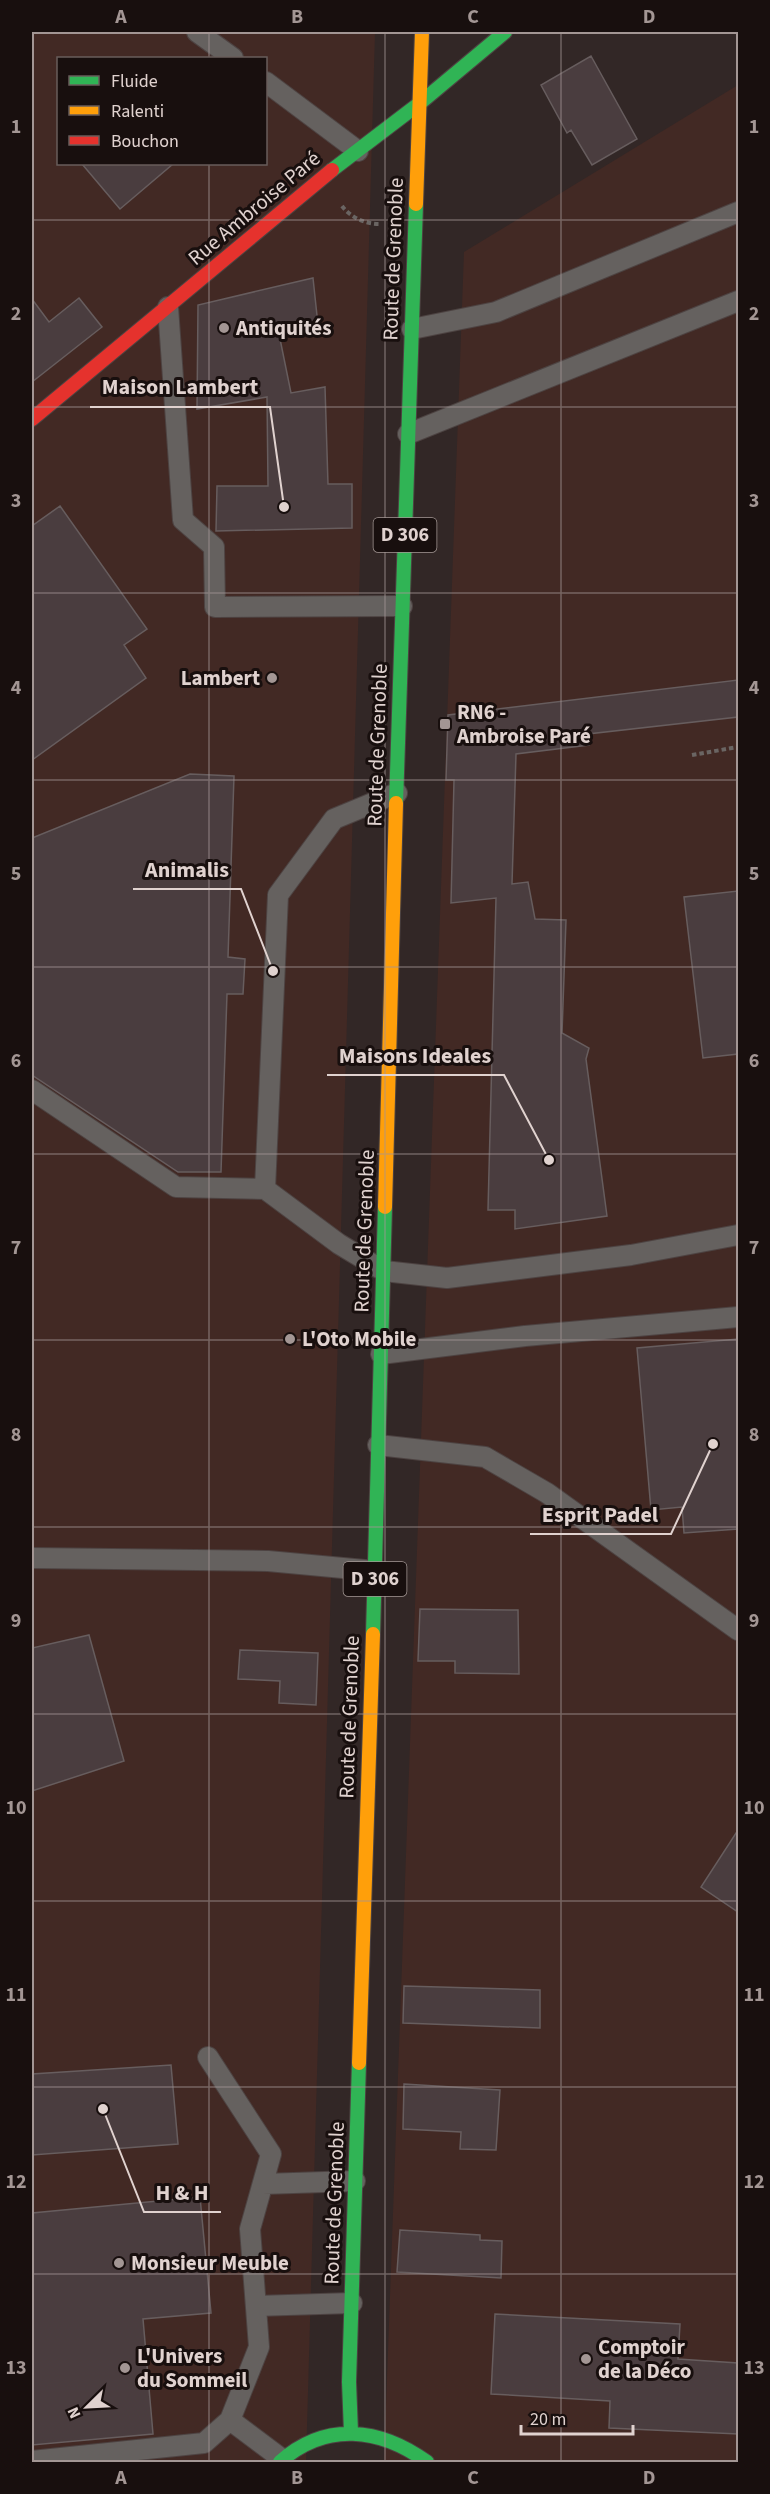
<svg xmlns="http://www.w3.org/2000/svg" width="770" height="2494" font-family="'Source Sans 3',sans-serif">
<rect width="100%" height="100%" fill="#322726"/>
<path fill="#422924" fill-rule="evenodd" d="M32,32H375L306,2462H32ZM58,58H266V164H58Z
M738,85V2462H384L464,252Z"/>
<path fill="#4a3d3f" stroke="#675d5e" stroke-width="1.5" d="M591,56L637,139L592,165L571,130L567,133L541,85Z
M82,164H173L120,209Z
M313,278L318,325L279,334L291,393L325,387L328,484H352V528L216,531L217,486H268L267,397L197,409L198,305Z
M79,298L102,327L32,382V299L49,322Z
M60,506L147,629L124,645L146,678L32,760V526Z
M738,680V717L588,734L589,745L516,754L512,884L528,882L535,919L566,920L562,1033L589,1048L586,1059L607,1216L515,1229V1210H488L496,898L451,903L454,780H446L448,715Z
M190,774L234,776L228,957L245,959L243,994H227L221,1172H178L32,1075V838Z
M738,891V1054L703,1058L684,897Z
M738,1339V1529L684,1533L682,1507L651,1510L637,1348Z
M420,1609L518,1610L519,1674L455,1673V1661H418Z
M89,1635L124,1761L32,1791V1648Z
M240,1650L318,1653L316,1705L279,1703L280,1681L238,1679Z
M738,1830V1912L701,1887Z
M404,1986L540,1990V2028L403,2023Z
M171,2065L178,2144L32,2155V2074Z
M404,2084L500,2090L496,2150L460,2149L461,2132L403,2129Z
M200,2197L211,2313L143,2319L153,2434L32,2445V2213Z
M400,2230L480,2235V2240L502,2241L501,2278L397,2272Z
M495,2314L680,2324L678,2359L738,2363V2434L609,2428L610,2401L491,2394Z"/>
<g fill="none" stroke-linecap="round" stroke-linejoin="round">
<g stroke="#4d4342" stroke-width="22">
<path id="lane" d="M197,32L233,58
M266,82L358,151
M168,307L183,520L214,547L215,607L402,606
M412,329L496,312L738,212
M408,434L738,301
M397,793L334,819L278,895L265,1189L339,1244L384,1271L447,1278L631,1255L738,1235
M32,1090L176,1187L265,1189
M381,1354L525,1336L738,1317
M378,1445L485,1457L547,1493L738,1630
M32,1558L268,1561L375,1571
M263,2184L355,2181
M256,2306L352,2303
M230,2420L282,2459
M32,2461L204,2443L230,2420L259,2347L250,2229L271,2154L208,2057"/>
</g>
<g stroke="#4d4342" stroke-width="16">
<path id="fast" d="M332,170L420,103L505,32
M396,803L416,204
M373,1634L385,1207
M351,2432L349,2382L359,2063
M280,2462C326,2421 380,2428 427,2462"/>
</g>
<g stroke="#4d4342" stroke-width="16">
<path id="slow" d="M416,204L422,32
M385,1207L396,803
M359,2063L373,1634"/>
</g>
<g stroke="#4d4342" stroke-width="16">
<path id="jam" d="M32,419L332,170"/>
</g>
<path stroke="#6a6563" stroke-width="4" stroke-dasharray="4.5 3" stroke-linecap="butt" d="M342,206C350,217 365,224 379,224
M692,755L738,747"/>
<use href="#lane" stroke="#65615f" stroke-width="20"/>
<use href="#fast" stroke="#30b455" stroke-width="14"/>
<use href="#slow" stroke="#ff9f0a" stroke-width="14"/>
<use href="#jam" stroke="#e5322d" stroke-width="14"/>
</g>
<path fill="none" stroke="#a39694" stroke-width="1.5" stroke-opacity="0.55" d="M209,32V58M385,32V2462M561,32V2462M209,164V2462M32,220H738M32,407H738M32,593H738M32,780H738M32,967H738M32,1154H738M32,1340H738M32,1527H738M32,1714H738M32,1901H738M32,2087H738M32,2274H738"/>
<g fill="#a39694" stroke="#180f0e" stroke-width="2">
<circle cx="224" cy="328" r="6"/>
<circle cx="272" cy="678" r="6"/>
<rect x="439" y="718" width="12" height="12" rx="3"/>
<circle cx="290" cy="1339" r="6"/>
<circle cx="119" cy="2263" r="6"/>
<circle cx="586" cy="2359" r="6"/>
<circle cx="125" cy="2368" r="6"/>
</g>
<g text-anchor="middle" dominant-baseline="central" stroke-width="6" stroke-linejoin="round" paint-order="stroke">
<g fill="#180f0e" stroke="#a49895" stroke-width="1.5">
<rect x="373.5" y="518" width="63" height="34" rx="4.5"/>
<rect x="343.5" y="1562" width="63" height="34" rx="4.5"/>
</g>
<g font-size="20" font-weight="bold" fill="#e0d2cf">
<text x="405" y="535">D 306</text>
<text x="375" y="1579">D 306</text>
</g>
<g font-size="21" fill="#e0d2cf" stroke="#180f0e">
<text transform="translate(254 208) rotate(-40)">Rue Ambroise Paré</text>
<text transform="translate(393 259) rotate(-88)">Route de Grenoble</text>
<text transform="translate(377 745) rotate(-88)">Route de Grenoble</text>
<text transform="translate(364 1231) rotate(-88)">Route de Grenoble</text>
<text transform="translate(349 1717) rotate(-88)">Route de Grenoble</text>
<text transform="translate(334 2203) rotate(-88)">Route de Grenoble</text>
</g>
<g font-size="21" font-weight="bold" fill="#e0d2cf" stroke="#180f0e" text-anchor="start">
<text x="236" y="328">Antiquités</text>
<text x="260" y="678" text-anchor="end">Lambert</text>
<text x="457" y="712">RN6 -<tspan x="457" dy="24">Ambroise Paré</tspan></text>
<text x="302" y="1339">L'Oto Mobile</text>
<text x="131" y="2263">Monsieur Meuble</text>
<text x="598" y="2347">Comptoir<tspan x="598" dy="24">de la Déco</tspan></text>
<text x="137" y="2356">L'Univers<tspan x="137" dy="24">du Sommeil</tspan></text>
</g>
</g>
<path fill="none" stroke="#e0d2cf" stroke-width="2" d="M284 507L270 407H90M273 971L241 889H133M549 1160L504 1075H327M713 1444L671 1534H530M103 2109L144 2212H221"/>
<g fill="#e0d2cf" stroke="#180f0e" stroke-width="2">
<circle cx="284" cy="507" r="6"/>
<circle cx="273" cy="971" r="6"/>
<circle cx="549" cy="1160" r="6"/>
<circle cx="713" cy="1444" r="6"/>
<circle cx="103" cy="2109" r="6"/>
</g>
<g font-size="22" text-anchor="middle" font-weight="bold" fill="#e0d2cf" stroke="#180f0e" stroke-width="6" stroke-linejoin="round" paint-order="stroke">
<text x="180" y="394">Maison Lambert</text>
<text x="187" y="877">Animalis</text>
<text x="415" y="1063">Maisons Ideales</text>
<text x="600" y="1522">Esprit Padel</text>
<text x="182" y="2200">H &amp; H</text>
</g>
<rect width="770" height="2494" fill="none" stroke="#180f0e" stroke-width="66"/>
<rect x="57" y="57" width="210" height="108" fill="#180f0e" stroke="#685d5b" stroke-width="1.5"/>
<rect x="69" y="76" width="30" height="9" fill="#30b455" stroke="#685d5b" stroke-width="1.5"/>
<text x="111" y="87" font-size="18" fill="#e0d2cf">Fluide</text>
<rect x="69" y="106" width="30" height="9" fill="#ff9f0a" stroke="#685d5b" stroke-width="1.5"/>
<text x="111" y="117" font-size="18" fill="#e0d2cf">Ralenti</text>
<rect x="69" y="136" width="30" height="9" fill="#e5322d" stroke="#685d5b" stroke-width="1.5"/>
<text x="111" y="147" font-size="18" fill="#e0d2cf">Bouchon</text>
<g transform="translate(87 2407) rotate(246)" stroke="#180f0e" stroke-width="4.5" paint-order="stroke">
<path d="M0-4.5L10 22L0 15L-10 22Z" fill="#e0d2cf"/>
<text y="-9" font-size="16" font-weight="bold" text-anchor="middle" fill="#e0d2cf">N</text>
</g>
<path d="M521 2425v9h112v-9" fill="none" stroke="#e0d2cf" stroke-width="3"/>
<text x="530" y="2425" font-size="18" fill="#e0d2cf" stroke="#180f0e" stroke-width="4.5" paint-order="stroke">20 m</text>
<rect x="33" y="33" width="704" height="2428" fill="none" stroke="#a39694" stroke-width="2"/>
<g font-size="20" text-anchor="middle" font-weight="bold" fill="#a39694">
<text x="121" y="23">A</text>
<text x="297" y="23">B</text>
<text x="473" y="23">C</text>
<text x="649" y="23">D</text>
<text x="16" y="133">1</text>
<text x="754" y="133">1</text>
<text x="16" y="320">2</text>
<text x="754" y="320">2</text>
<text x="16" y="507">3</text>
<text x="754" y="507">3</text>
<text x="16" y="694">4</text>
<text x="754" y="694">4</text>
<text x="16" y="880">5</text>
<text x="754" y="880">5</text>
<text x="16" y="1067">6</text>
<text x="754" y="1067">6</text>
<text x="16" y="1254">7</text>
<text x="754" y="1254">7</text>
<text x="16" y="1441">8</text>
<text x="754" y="1441">8</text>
<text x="16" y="1627">9</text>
<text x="754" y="1627">9</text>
<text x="16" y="1814">10</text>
<text x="754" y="1814">10</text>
<text x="16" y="2001">11</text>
<text x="754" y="2001">11</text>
<text x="16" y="2188">12</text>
<text x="754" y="2188">12</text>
<text x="16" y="2374">13</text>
<text x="754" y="2374">13</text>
<text x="121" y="2484">A</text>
<text x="297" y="2484">B</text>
<text x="473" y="2484">C</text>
<text x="649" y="2484">D</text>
</g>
</svg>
